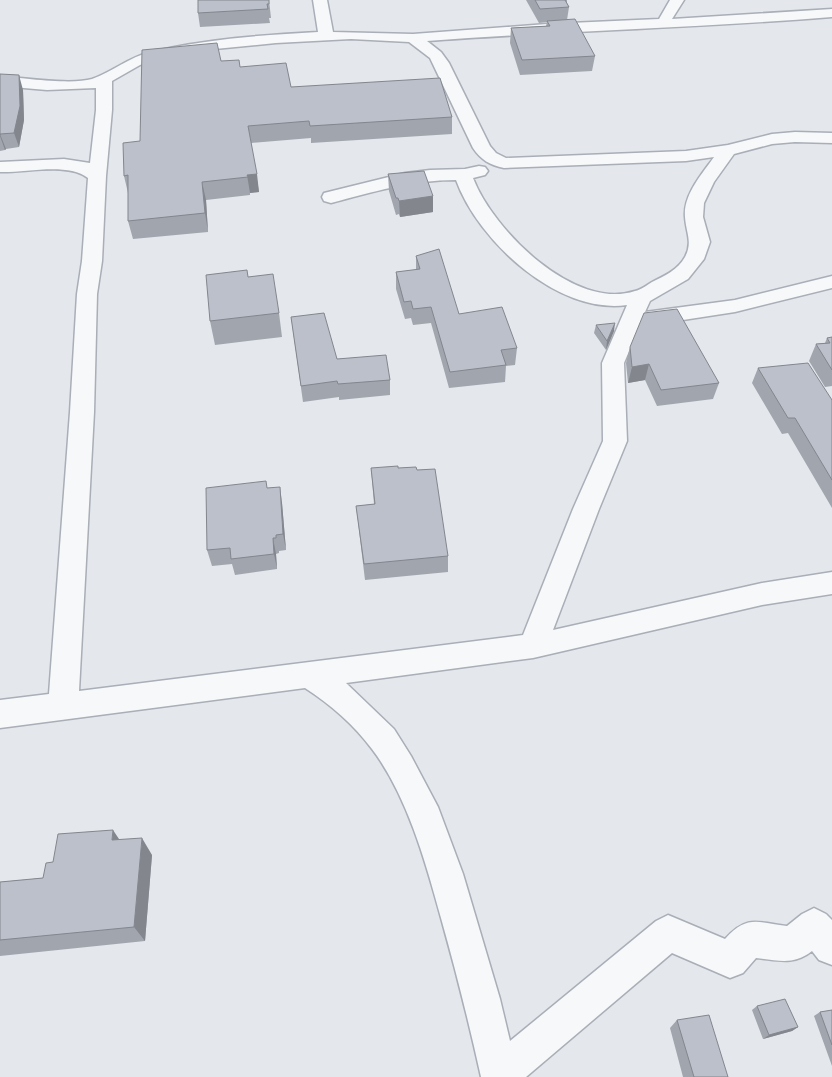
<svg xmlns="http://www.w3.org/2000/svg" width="832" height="1077" font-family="Jost,sans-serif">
<rect width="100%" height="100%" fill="#e4e7ec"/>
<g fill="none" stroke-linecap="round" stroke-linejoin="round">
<g stroke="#a9aeb7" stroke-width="3">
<path id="minor" d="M313,0H327L333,32L413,34L547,24L659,19L670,0H684L672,19L832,9V17C697,28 562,31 427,41L441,52L449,63L490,146L496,153L506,158L686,151L728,145L772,134L795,132L832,133V143L795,142L772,144L734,154L714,182L704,203L703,217L710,242L704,259L688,279L650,301L645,312L735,300L832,276V288L735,312L644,326L640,325L624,363L627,441L599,509L553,630L762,583L832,572V594L762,605L533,658L346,683L394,729L411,756L438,807L463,874L500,999L510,1041L656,921L668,915L725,939C747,915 756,922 787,926L802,914L814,908L826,914L832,920V965L819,960L812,951C793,966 778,960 756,958L743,973L730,978L672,953L526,1077H481C469,1023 456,971 441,918C426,863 407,795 372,749C354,725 330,704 305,688L0,728V700L49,694L70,412L77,294L82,261L88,178C68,162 25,173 0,172V162L64,159L90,163L96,110V88L47,90L0,86V76C23,78 71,85 92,79C112,72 129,57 151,52C206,39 262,35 318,32ZM351,39L409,42L430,58L473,148C481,160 490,165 504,168L686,161L714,157C702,174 683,195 685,217C686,233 693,242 685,257C678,270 664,276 652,282C647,285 641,290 635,291C574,311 493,230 473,178L485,175L488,171L485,167L479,166L465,169L430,170L405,173L324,193L322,197L324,201L331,203C373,192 412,180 456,180C478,241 558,315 627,305L602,363L603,441L573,509L523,635L79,691L94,412L97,294L102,261L106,176L112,110V81L140,65L155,60L215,49L276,43Z"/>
</g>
<use href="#minor" fill="#f7f8fa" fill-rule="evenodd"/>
</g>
<path fill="#a1a5ae" d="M269,0L271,18H269L270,23L200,27L198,13Z
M526,0H567V3L569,7L567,20L595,56L592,71L520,75L510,43L511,28L546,26L547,22L539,23Z
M221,61L240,67L291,87L452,117V134L311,143V138L251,143L259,192L250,193V195L206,200L208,232L133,239L128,221V193L124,176L140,141Z
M0,74L23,90L24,120L19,147L6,149L5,150L0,151Z
M388,174L433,196V212L400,217L399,214L396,215L389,191Z
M416,256L459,314L517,348L515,365L506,366L505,382L449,388L431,323L413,325L411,318L405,319L396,289V272L416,270Z
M248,277L279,313L282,337L215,345L210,321Z
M291,317L337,359L390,380V395L339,400V397L303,402Z
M596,325L614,331L606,350L594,333Z
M832,337V386L825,387L809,361L816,344L825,343L827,338Z
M630,347L719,383L713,399L657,406L645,380L628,383L626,363Z
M758,368L832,400V508L788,433L782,434L752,383Z
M371,468H398L417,470L448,556V572L365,580L358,522L356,506L374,504Z
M268,488L282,503L286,550L279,551V553L276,554L277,569L235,575L232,564L212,566L207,550Z
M119,840L152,855L145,941L0,956V882L43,878L53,862Z
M757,1006L798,1027L792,1031L763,1039L752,1010Z
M832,1010V1066L814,1016L820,1012Z
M677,1020L728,1077H683L670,1028Z"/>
<path fill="#83868d" d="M19,75L23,90L24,120L19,147L14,133Z
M0,134L6,149L5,150L0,136Z
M257,174L259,192L250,193L247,175Z
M202,182L206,200L208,232L205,213Z
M433,196V212L400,217L399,201Z
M615,323L614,331L606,350L607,341Z
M649,364L645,380L628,383L632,367Z
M280,487L282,503L286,550L283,534Z
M273,538L276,554L277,569L274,554Z
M113,830L125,848L112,840Z
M142,838L152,855L145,941L134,927Z
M798,1027L792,1031L763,1039L769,1035Z"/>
<path fill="#bbc0ca" stroke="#83868d" d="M198,0H269V4H267L268,9L198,13Z
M535,0H565L569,7L540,9Z
M575,19L595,56L522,60L511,28L550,26L547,21Z
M217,43L221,61L239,60L240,67L286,63L291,87L440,78L452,117L310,126L309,121L248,126L257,174L247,175L248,177L202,182L205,213L128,221V175L124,176L123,143L140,141L142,50Z
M0,74L19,75L20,106L14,133L0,134V135Z
M424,171L433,196L399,201L398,198H396L388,174Z
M439,249L459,314L502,307L517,348L501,350L506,365L450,372L431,307L413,309L411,301L404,302L396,272L420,269L416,256Z
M247,270L248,277L273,274L279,313L210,321L206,275Z
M677,309L719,383L661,390L649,364L632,367L630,347L644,313Z
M324,313L337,359L386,355L390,380L338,384L337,381L301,386L291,317Z
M615,323L607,341L596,325Z
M832,337V370L816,344L830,343L827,338Z
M808,363L832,400V480L795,418H788L758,368Z
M398,466V468L416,467L417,470L435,469L448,556L364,564L356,506L375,504L371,468Z
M266,481L267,488L280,487L283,534L276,535V538H273L274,554L231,559L230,548L207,550L206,488Z
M113,830L112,840L142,838L134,927L0,940V882L43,878L46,863L53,862L58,834Z
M785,999L798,1027L769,1035L757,1006Z
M832,1010V1045L820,1012Z
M709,1015L728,1077H694L677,1020Z"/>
</svg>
